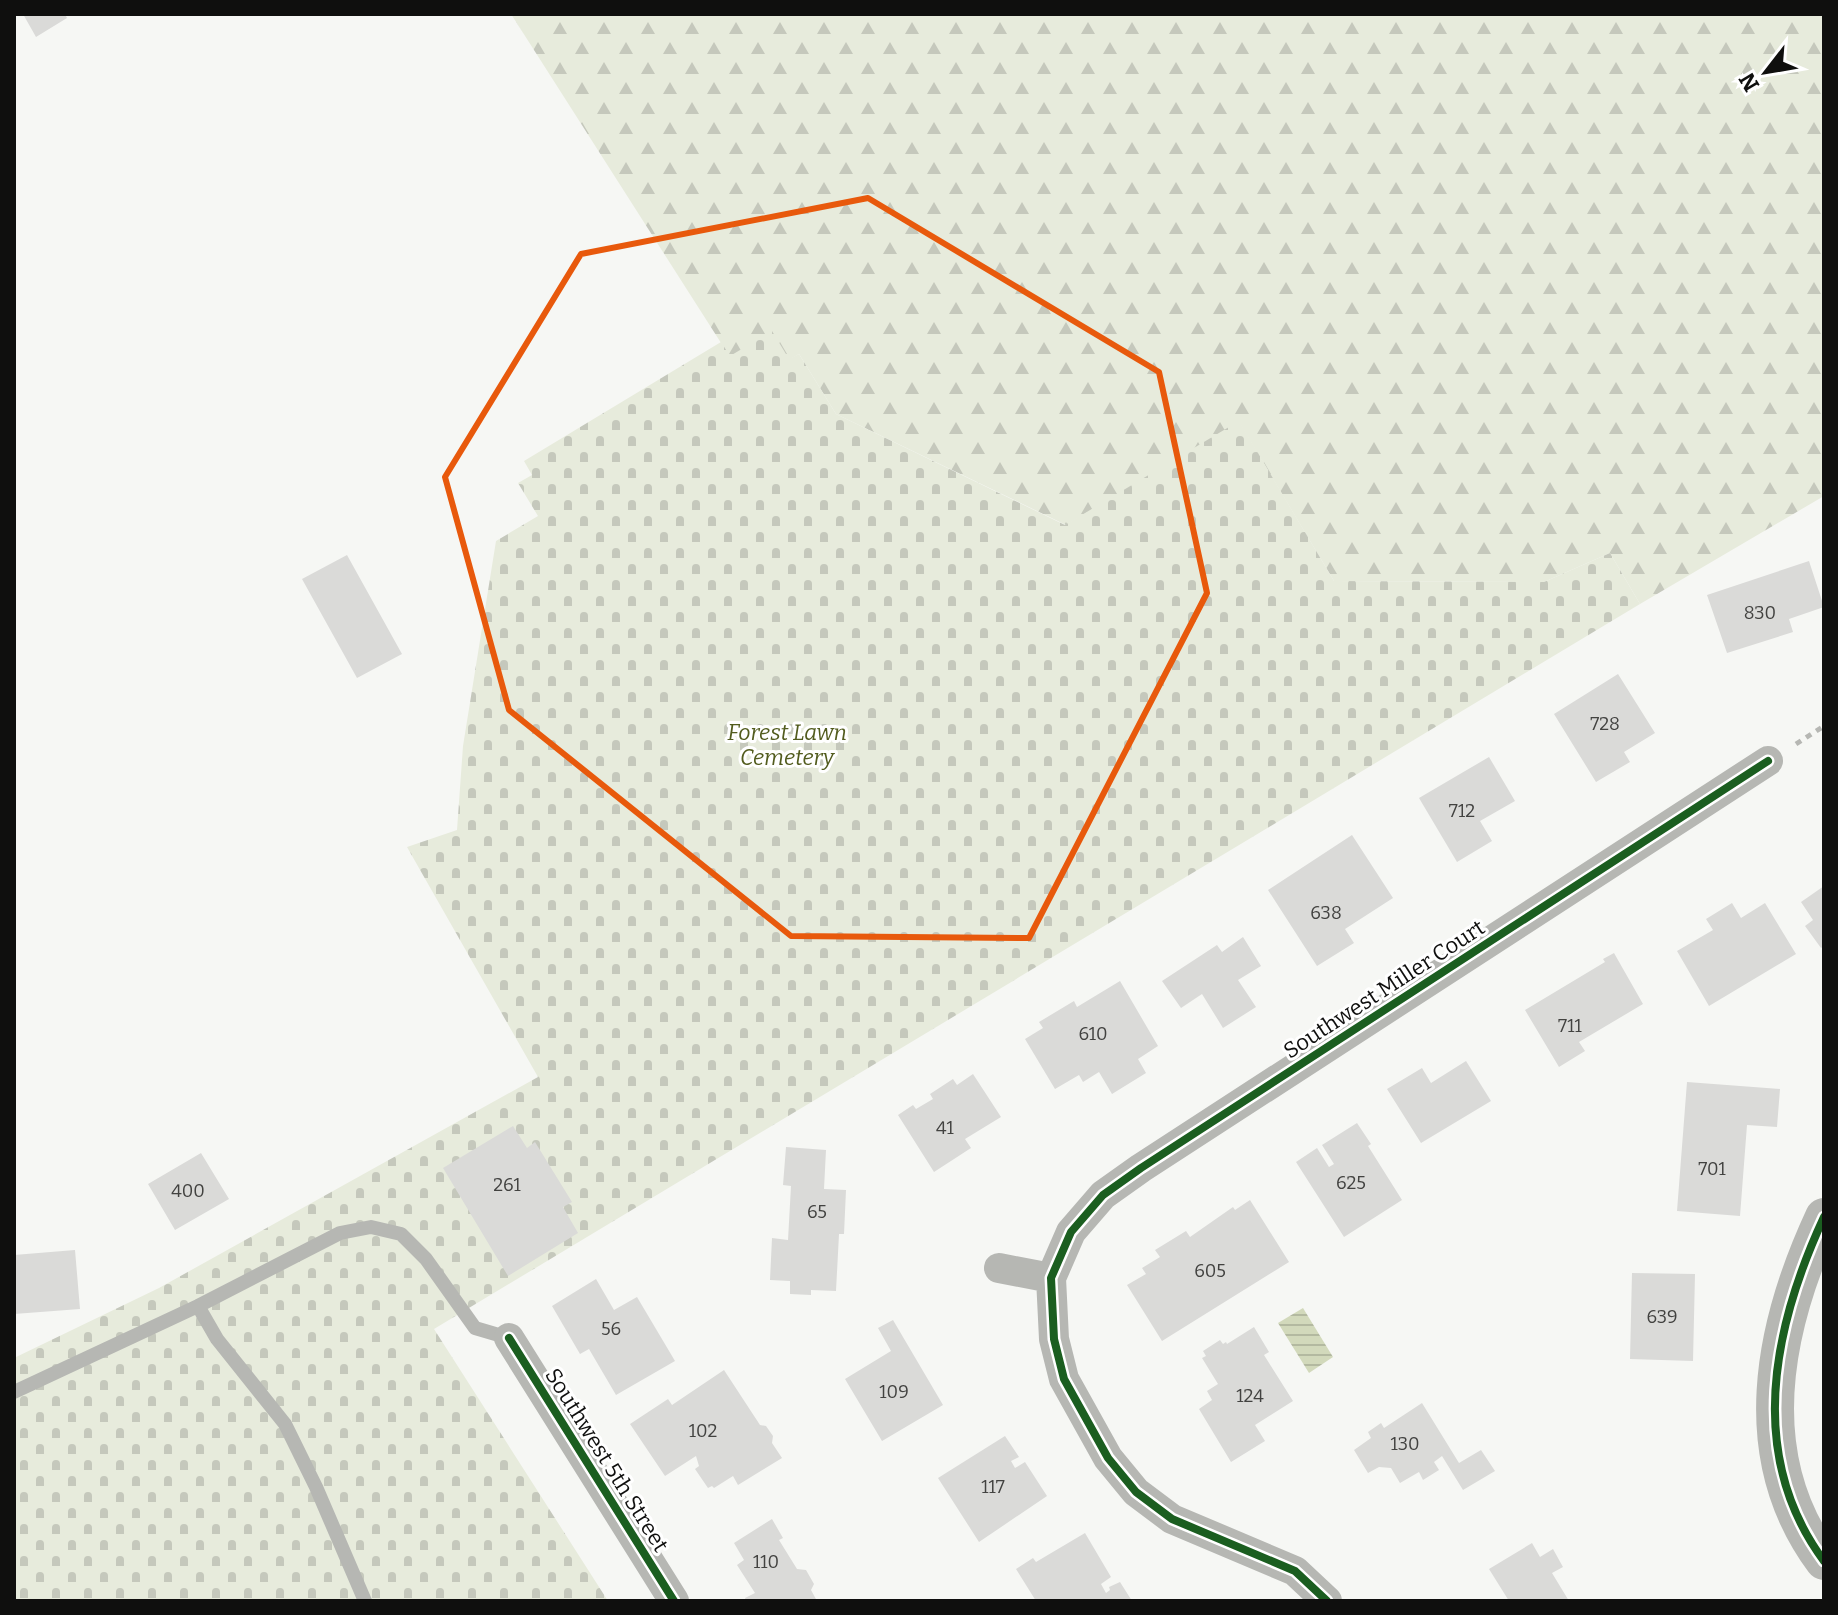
<svg xmlns="http://www.w3.org/2000/svg" width="1838" height="1615" font-family="Bitter,serif">
<defs>
<pattern id="forest-firs" width="22" height="20" patternUnits="userSpaceOnUse" patternTransform="scale(2)"><rect width="22" height="20" fill="#e7ebdc"/><path d="M5 1l3.5 6h-7zM16 11l3.5 6h-7z" fill="#c5c8bc"/></pattern>
<pattern id="cemetery-stones" width="16" height="16" patternUnits="userSpaceOnUse" patternTransform="scale(2)"><rect width="16" height="16" fill="#e7ebdc"/><path d="M2 7V4a2 2 0 0 1 4 0v3zM10 15v-3a2 2 0 0 1 4 0v3z" fill="#c5c8bc"/></pattern>
<pattern id="water-rules" width="6" height="5" patternUnits="userSpaceOnUse" patternTransform="scale(2)"><rect width="6" height="5" fill="#d2d9bb"/><path d="M0 2.5h6" fill="none" stroke="#b3b9a0"/></pattern>
</defs>
<rect width="100%" height="100%" fill="#f6f7f4"/>
<path fill="url(#forest-firs)" d="M511,14H1824V496L1640,604L1610,553L1544,582L1334,581L1239,422L1066,525L836,414L799,354L789,360L730,357Z"/>
<path fill="url(#cemetery-stones)" d="M772,331L789,359L799,354L836,414L1065,525L1239,421L1334,581L1544,582L1610,553L1640,604L434,1329L608,1601H14V1358L159,1288L538,1077L407,847L457,830L463,746L496,541L538,516L518,483L532,475L524,461L721,342L730,356Z"/>
<path fill="url(#water-rules)" d="M1303,1308L1333,1357L1309,1373L1278,1323Z"/>
<path fill="#dadad8" d="M23,14H65L67,18L36,37Z
M347,555L402,654L357,678L302,579Z
M1809,561L1824,607L1789,619L1793,632L1727,653L1707,595Z
M1618,674L1655,733L1624,752L1630,762L1596,782L1554,714Z
M1489,757L1515,801L1480,821L1492,841L1457,862L1419,798Z
M1352,835L1393,898L1345,929L1354,943L1317,966L1268,890Z
M1824,886V946L1821,948L1805,926L1813,920L1801,902Z
M1732,903L1741,918L1765,903L1796,954L1709,1006L1677,951L1713,930L1706,919Z
M1243,937L1261,966L1238,980L1256,1007L1223,1028L1202,994L1181,1008L1162,981L1217,945L1222,952Z
M1614,953L1643,1004L1579,1042L1585,1051L1559,1067L1525,1010L1605,962L1603,959Z
M1120,981L1158,1046L1138,1059L1146,1073L1112,1094L1099,1072L1083,1082L1079,1075L1055,1089L1025,1039L1043,1028L1039,1022L1074,1001L1077,1007Z
M1466,1061L1491,1101L1421,1143L1387,1089L1422,1068L1431,1083Z
M973,1074L1001,1117L965,1139L971,1148L934,1172L898,1115L913,1105L916,1109L933,1099L930,1094L953,1079L957,1085Z
M1687,1082L1780,1089L1777,1127L1747,1125L1740,1216L1677,1211Z
M1357,1123L1371,1144L1368,1146L1402,1200L1344,1237L1296,1162L1317,1148L1329,1167L1334,1164L1322,1145Z
M513,1126L527,1148L535,1142L572,1202L563,1207L578,1233L508,1276L443,1168Z
M786,1147L826,1150L824,1189L846,1190L844,1234H839L836,1291L811,1290V1295L790,1294V1281L770,1280L772,1238L788,1240L791,1186L783,1185Z
M201,1153L229,1199L175,1230L148,1184Z
M1250,1200L1289,1262L1162,1341L1127,1285L1146,1274L1142,1268L1160,1257L1155,1250L1186,1231L1190,1237L1233,1207L1235,1210Z
M75,1250L80,1309L14,1314V1255Z
M1632,1273L1695,1274L1693,1361L1630,1359Z
M596,1279L614,1310L637,1297L675,1361L616,1395L589,1349L580,1354L552,1306Z
M893,1320L943,1405L882,1441L845,1379L891,1351L878,1328Z
M1254,1327L1269,1352L1264,1355L1293,1401L1255,1425L1265,1441L1231,1462L1199,1409L1212,1400L1207,1391L1218,1384L1202,1358L1206,1356L1203,1351L1220,1340L1223,1344L1226,1342L1227,1344Z
M724,1370L760,1425L766,1426L773,1436L772,1443L782,1458L738,1485L733,1476L714,1488L712,1486L708,1488L695,1469L699,1466L696,1456L665,1476L630,1424L668,1399L672,1405Z
M1422,1403L1459,1463L1481,1450L1495,1471L1463,1490L1442,1456L1434,1462L1439,1470L1423,1480L1419,1472L1400,1483L1391,1468L1379,1467L1368,1473L1354,1450L1371,1438L1368,1432L1381,1423L1384,1428Z
M1005,1436L1019,1457L1011,1461L1015,1468L1025,1462L1047,1496L979,1542L938,1478Z
M772,1519L783,1538L779,1540L797,1569L806,1570L814,1584L811,1590L817,1601H746L745,1598L755,1593L737,1565L744,1560L734,1543Z
M1085,1533L1111,1577L1101,1584L1106,1593L1110,1590L1109,1587L1120,1582L1132,1601H1036L1016,1569L1033,1558L1036,1562Z
M1532,1543L1540,1557L1553,1549L1563,1567L1552,1573L1569,1601H1509L1489,1569Z"/>
<g fill="none" stroke-linecap="round" stroke-linejoin="round">
<path stroke="#b6b7b3" stroke-width="5" stroke-dasharray="6 6" stroke-linecap="butt" d="M1796,744L1824,726"/>
<path stroke="#b6b7b3" stroke-width="14" d="M198,1306L217,1339L285,1424L316,1487L365,1601
M14,1392L198,1306L340,1233L371,1227L401,1234L426,1259L475,1328L509,1338"/>
<path stroke="#b6b7b3" stroke-width="30" d="M999,1268L1051,1278
M509,1338L674,1601
M1327,1601L1295,1571L1172,1519L1136,1492L1108,1458L1064,1379L1054,1339L1051,1278L1071,1232L1103,1195L1141,1168L1768,761"/>
<path stroke="#b6b7b3" stroke-width="38" d="M1824,1217C1773,1327 1746,1456 1824,1561"/>
<g stroke="#fff" stroke-width="13">
<path id="cycleway" d="M1824,1217C1773,1327 1746,1456 1824,1561
M509,1338L674,1601
M1327,1601L1295,1571L1172,1519L1136,1492L1108,1458L1064,1379L1054,1339L1051,1278L1071,1232L1103,1195L1141,1168L1768,761"/>
</g>
<use href="#cycleway" stroke="#1b5e20" stroke-width="8"/>
</g>
<path fill="none" stroke="#e8590c" stroke-width="6" stroke-linejoin="round" d="M868,198L1159,372L1207,593L1029,938L791,936L509,710L445,477L581,254Z"/>
<g text-anchor="middle" dominant-baseline="central" stroke-width="6" stroke-linejoin="round" paint-order="stroke">
<g font-size="18" fill="#424240">
<text x="1760" y="613">830</text>
<text x="1605" y="724">728</text>
<text x="1462" y="811">712</text>
<text x="1326" y="913">638</text>
<text x="1570" y="1026">711</text>
<text x="1093" y="1034">610</text>
<text x="945" y="1128">41</text>
<text x="1712" y="1169">701</text>
<text x="1351" y="1183">625</text>
<text x="507" y="1185">261</text>
<text x="188" y="1191">400</text>
<text x="817" y="1212">65</text>
<text x="1210" y="1271">605</text>
<text x="1662" y="1317">639</text>
<text x="611" y="1329">56</text>
<text x="894" y="1392">109</text>
<text x="1250" y="1396">124</text>
<text x="703" y="1431">102</text>
<text x="1405" y="1444">130</text>
<text x="993" y="1487">117</text>
<text x="766" y="1562">110</text>
</g>
<g font-size="22" font-style="italic" fill="#525c1e" stroke="#fff">
<text x="787" y="732">Forest Lawn<tspan x="787" dy="25">Cemetery</tspan></text>
</g>
<g font-size="22" fill="#0f0f0e" stroke="#fff">
<text transform="translate(1384 989) rotate(-33)">Southwest Miller Court</text>
<text transform="translate(607 1460) rotate(58)">Southwest 5th Street</text>
</g>
</g>
<rect width="1838" height="1615" fill="none" stroke="#0f0f0e" stroke-width="32"/>
<g transform="translate(1766 72) rotate(239)" stroke="#ffffff" stroke-width="6" paint-order="stroke">
<path d="M0-6L14 30L0 20L-14 30Z" fill="#0f0f0e"/>
<text y="-12" font-size="22" font-weight="bold" text-anchor="middle" fill="#0f0f0e">N</text>
</g>
</svg>
